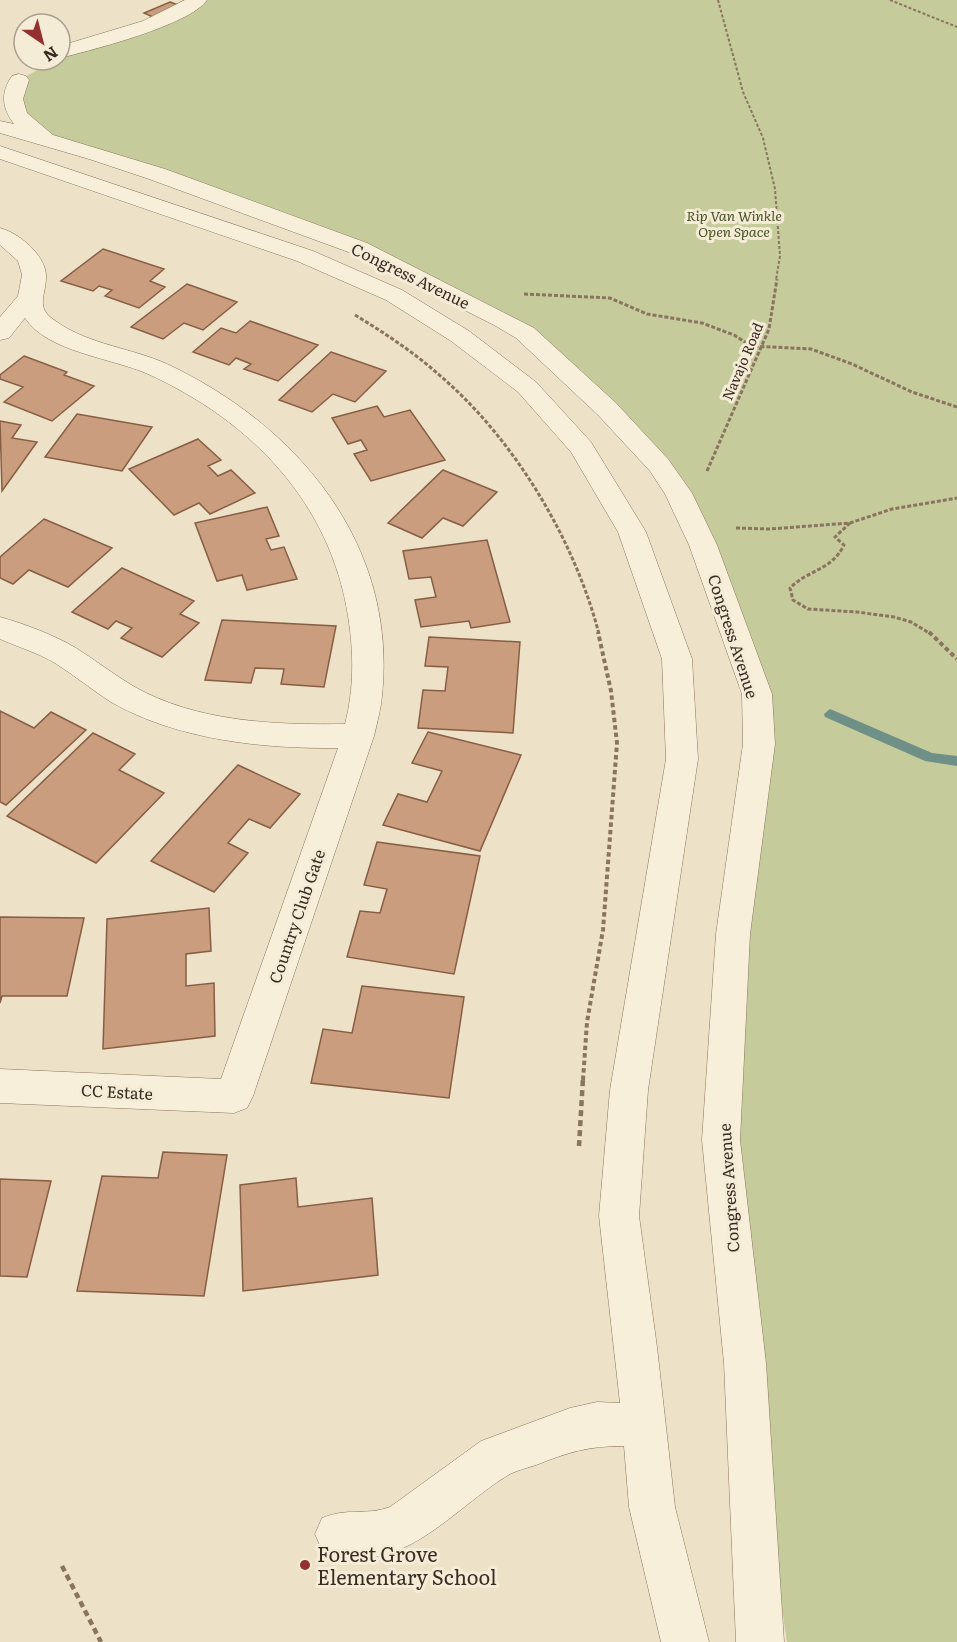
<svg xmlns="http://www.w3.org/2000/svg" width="957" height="1642" font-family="Literata,serif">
<rect width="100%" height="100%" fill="#ede2c8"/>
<path fill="#c6cb9c" d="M198,0H957V1642H787L745,1363L721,1140L759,744L678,493L549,355L442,288L33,131L16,85L19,80L56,60H60V58Z"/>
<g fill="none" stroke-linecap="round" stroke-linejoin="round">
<path fill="#6f9087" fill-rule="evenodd" d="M830,709L932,753L957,756V766L925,761L825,717L824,714Z"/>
</g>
<path fill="#ca9d7f" stroke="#875e44" stroke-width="1.5" d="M170,2L181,6L155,18L144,13Z
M103,249L164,269L150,281L165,287L139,308L105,296L112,290L99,286L93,291L61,281Z
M187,284L237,302L203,330L184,323L163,339L131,327Z
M250,321L318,345L278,381L244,369L251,364L236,358L229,365L193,352L221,328L236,333Z
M331,352L386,371L355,402L333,394L312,412L279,400Z
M24,356L67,372L64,375L94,386L52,421L4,402L23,387L0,379V375Z
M377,406L384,417L410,410L445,460L371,481L354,454L367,450L361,440L348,444L332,418Z
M77,414L152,427L122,471L45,457Z
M0,421L21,425L12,438L37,442L2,491Z
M198,439L221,460L208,466L218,476L231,470L255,493L210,514L199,503L174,515L129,469Z
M443,470L497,492L463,526L443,518L422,538L388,523Z
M267,507L279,536L266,539L271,550L284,547L297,579L247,590L242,575L217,581L195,523Z
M44,519L112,548L68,587L29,570L13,584L0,578V557Z
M487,540L510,622L471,628L469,621L421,627L415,600L436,597L431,577L409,579L403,551Z
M122,568L194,601L180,614L199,623L162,657L121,638L132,628L116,621L108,629L72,612Z
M222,620L336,626L324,687L281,684L284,669L255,668L251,683L205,680Z
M429,637L520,642L513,733L418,728L423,690L445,691L448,667L425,666Z
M0,711L34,728L51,712L86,730L6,805L0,802Z
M428,732L521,755L480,851L383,825L398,794L427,802L442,771L412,763Z
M93,733L135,754L119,770L164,793L96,863L7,816Z
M238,765L300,794L270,828L249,819L228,843L248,853L214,892L151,861Z
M377,842L480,856L454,974L347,957L360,911L380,913L387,889L364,885Z
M209,908L211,951L186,954V986L214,983L215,1036L103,1049L107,919Z
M0,917L84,918L67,996H2L0,1003Z
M362,986L464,997L449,1098L311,1083L323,1029L352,1033Z
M163,1152L227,1155L204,1296L77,1291L102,1176L158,1178Z
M296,1178L298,1207L372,1198L378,1275L243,1291L240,1185Z
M0,1179L51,1181L27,1277L0,1276Z"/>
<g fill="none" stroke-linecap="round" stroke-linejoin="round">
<g stroke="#89745e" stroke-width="1">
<path id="minor" d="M185,0H207C190,25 92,50 60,58V46L143,21Z
M19,74L26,76L29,80L23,99L27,113L53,135L165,169L367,243L534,328L616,403L668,459L692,493L717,545L772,694L775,744L750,934L740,1140L766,1363L784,1642H736L724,1363L702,1140L716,934L743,744L742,694L689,545L665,494L650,471L598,415L516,338L494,325L351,253L149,179L89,159L0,133V121L14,124C2,108 0,93 12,76Z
M0,146L313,251L402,290L469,331L536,382L591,442L646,532L692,659L698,759L648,1090L639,1216L657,1347L675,1507L709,1642H661L629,1507L624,1446C588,1446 569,1452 536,1465C527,1468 518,1470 510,1474C451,1509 400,1582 322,1550L315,1534L322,1518C348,1507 367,1516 390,1507L481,1441L570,1408L597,1402L620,1403L599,1216L610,1090L666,759L662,659L618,532L571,452L518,392L451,341L386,300L297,261L0,159Z
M0,228C19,233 44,254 46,274C47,296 33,307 57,322C90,345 132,348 167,364C297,425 398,544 382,696C381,709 377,723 374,736L253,1096L247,1108L234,1113L0,1103V1069L221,1079L338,748C264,749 177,740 111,702C92,690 74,675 55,663C38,653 18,647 0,639V617C25,624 54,635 76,648C95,660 113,674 133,686C196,722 274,725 345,724C354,689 354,652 348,616C330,502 251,421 148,374C112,358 47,352 25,318L9,338L0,340V317L18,296L22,275L18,261L0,245Z"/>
</g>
<path stroke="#89745e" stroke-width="2" stroke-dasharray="3 2" stroke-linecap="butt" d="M718,0L743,92L763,138L775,189L780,256L776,280
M890,0L957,27"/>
<path stroke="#89745e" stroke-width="3" stroke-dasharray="4 2" stroke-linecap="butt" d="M524,294L610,298L647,314L702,323L734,335L751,346L811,349L852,364L912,392L957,407
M355,315C383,332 412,351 437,373C513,437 574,538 599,634
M707,471L769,329L777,279
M850,523L835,537L844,545C831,571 809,569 790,588L793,600L808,609L857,612L894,617L911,622L931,634
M736,528L770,529L850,523L892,509L957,498"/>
<path stroke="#89745e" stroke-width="4" stroke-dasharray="4.5 3" stroke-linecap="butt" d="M929,632L957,659
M583,1080L587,1022L603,930L617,743L611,691L598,632"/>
<path stroke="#89745e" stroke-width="4.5" stroke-dasharray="6 4" stroke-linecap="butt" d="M579,1146L583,1078
M62,1566L101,1642"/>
<use href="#minor" fill="#f8efdb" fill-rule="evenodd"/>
</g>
<circle fill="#953032" stroke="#f5ecd7" stroke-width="2" cx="305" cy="1565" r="6"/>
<g text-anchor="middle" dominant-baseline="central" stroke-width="6" stroke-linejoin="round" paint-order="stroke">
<g font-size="14" font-style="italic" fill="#4a5528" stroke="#f5ecd7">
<text x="734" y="215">Rip Van Winkle<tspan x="734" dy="16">Open Space</tspan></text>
</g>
<g font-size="14" fill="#3a2c21" stroke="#f5ecd7">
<text transform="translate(742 361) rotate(-67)">Navajo Road</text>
</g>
<g font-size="16" fill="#3a2c21" stroke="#f5ecd7">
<text transform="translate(411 275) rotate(26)">Congress Avenue</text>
<text transform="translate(734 636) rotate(72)">Congress Avenue</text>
<text transform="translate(296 916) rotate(-71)">Country Club Gate</text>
<text transform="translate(117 1091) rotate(3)">CC Estate</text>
<text transform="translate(728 1188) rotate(-94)">Congress Avenue</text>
</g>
<g font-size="20" fill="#3a2c21" stroke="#f5ecd7" text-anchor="start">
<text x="317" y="1553">Forest Grove<tspan x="317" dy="23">Elementary School</tspan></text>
</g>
</g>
<g transform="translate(42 42) rotate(145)"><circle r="28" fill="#f5ecd7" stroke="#aa9f8e" stroke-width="1.5"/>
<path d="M0-4.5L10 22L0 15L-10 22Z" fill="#953032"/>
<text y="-9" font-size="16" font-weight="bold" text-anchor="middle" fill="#3a2c21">N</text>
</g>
</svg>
